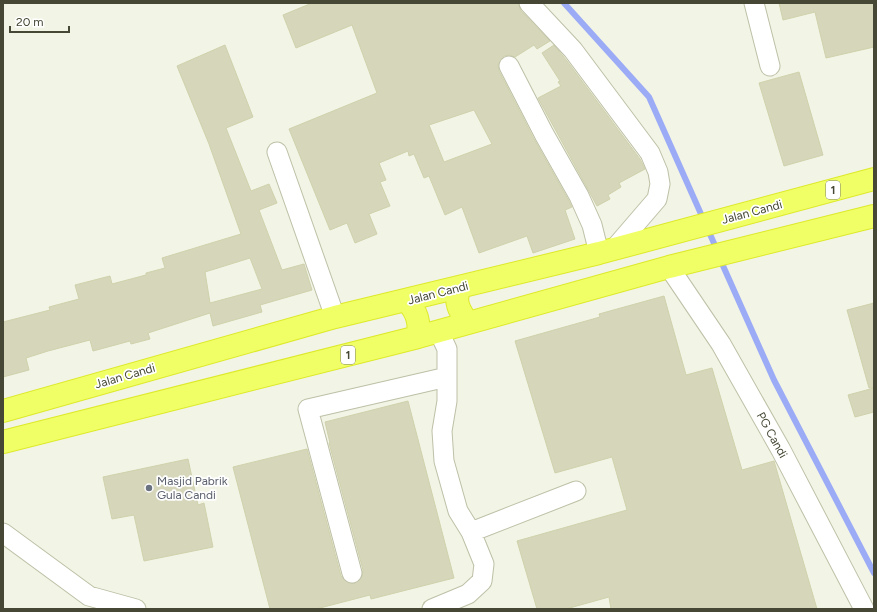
<svg xmlns="http://www.w3.org/2000/svg" width="877" height="612" viewBox="0 0 877 612" font-family="Figtree,sans-serif">
  <rect width="100%" height="100%" fill="#f2f4e5"/>
  <g fill="none" stroke-linecap="round" stroke-linejoin="round">
    <path stroke="#9cabf6" stroke-width="6" d="M 564,3 L 649,97 L 717,250
      M 720,259 L 774,380 L 874,573"/>
  </g>
  <path fill="#d5d6ba" stroke="#d0d2ac" fill-rule="evenodd" d="M 312,3 L 518,3 L 521,11 L 550,41 L 537,49 L 534,45 L 515,57 L 509,55 L 504,56 L 498,65 L 499,71 L 534,139 L 569,201 L 572,207 L 565,210 L 575,239 L 533,253 L 527,236 L 479,253 L 462,207 L 445,215 L 429,176 L 424,178 L 414,154 L 409,156 L 408,151 L 379,163 L 386,180 L 380,182 L 390,206 L 369,214 L 377,234 L 355,243 L 347,223 L 330,230 L 289,129 L 377,93 L 352,25 L 296,48 L 283,15 ZM 474,110 L 492,144 L 444,162 L 429,125 Z
    M 779,3 L 874,3 L 874,47 L 826,58 L 815,12 L 783,20 Z
    M 225,45 L 253,117 L 226,128 L 251,191 L 269,184 L 277,203 L 259,210 L 282,270 L 304,264 L 312,290 L 260,305 L 262,312 L 213,326 L 210,313 L 148,333 L 150,339 L 131,344 L 130,341 L 93,351 L 90,340 L 48,351 L 26,358 L 29,370 L 3,377 L 3,322 L 50,310 L 49,307 L 79,299 L 75,285 L 110,276 L 112,284 L 146,275 L 146,273 L 165,268 L 162,258 L 241,234 L 209,144 L 177,66 ZM 250,258 L 262,289 L 210,303 L 205,272 Z
    M 554,45 L 567,61 L 640,159 L 645,169 L 619,183 L 621,187 L 608,195 L 610,199 L 597,206 L 538,98 L 561,86 L 558,82 L 560,81 L 542,53 Z
    M 799,72 L 823,155 L 784,166 L 759,83 Z
    M 664,296 L 686,375 L 712,368 L 742,470 L 774,461 L 817,609 L 611,609 L 609,597 L 566,609 L 537,609 L 517,541 L 627,510 L 612,457 L 555,473 L 515,341 L 600,317 L 599,314 Z
    M 874,303 L 874,388 L 869,388 L 847,310 Z
    M 874,388 L 874,412 L 855,417 L 848,395 Z
    M 408,401 L 454,578 L 371,599 L 370,595 L 316,609 L 270,609 L 233,467 L 307,449 L 341,576 L 349,583 L 355,583 L 362,576 L 363,570 L 329,443 L 330,443 L 325,422 Z
    M 188,459 L 198,505 L 204,503 L 213,547 L 144,561 L 134,515 L 112,519 L 103,477 Z"/>
  <g fill="none" stroke-linecap="round" stroke-linejoin="round">
    <g stroke="#bec0a7" stroke-width="21">
      <path id="minor" d="M 529,3 L 573,50 L 650,153 L 658,172 L 660,184 L 657,199 L 614,249
        M 754,3 L 770,66
        M 509,66 L 544,134 L 579,196 L 592,225 L 599,253
        M 277,152 L 335,317
        M 669,267 L 721,344 L 781,450 L 864,609
        M 439,332 L 447,349 L 447,401 L 442,431 L 444,461 L 458,511 L 471,532 L 576,491
        M 3,533 L 89,596 L 136,609
        M 352,573 L 308,409 L 447,377
        M 432,609 L 468,594 L 482,581 L 484,564 L 471,532"/>
    </g>
    <g stroke="#dde92a" stroke-width="24">
      <path id="highway" d="M 460,288 C 453,301 460,312 468,323
        M 407,301 C 417,312 420,322 418,337
        M 3,411 L 335,317 L 599,253 L 874,179
        M 3,442 L 418,337 L 669,267 L 874,216"/>
    </g>
    <use href="#minor" stroke="#fff" stroke-width="19"/>
    <use href="#highway" stroke="#f0ff65" stroke-width="22"/>
  </g>
  <circle fill="#6b7280" stroke="#fff" stroke-width="1.5" cx="149" cy="488" r="4"/>
  <g text-anchor="middle" dominant-baseline="central" stroke-width="3.5" stroke-linejoin="round" paint-order="stroke">
    <g fill="#fff" stroke="#7e7e71" stroke-width="1">
      <rect x="826" y="181" width="14" height="18" rx="3"/>
      <rect x="341" y="346" width="14" height="18" rx="3"/>
    </g>
    <g font-size="11" font-weight="bold" fill="#464734">
      <text x="833" y="190">1</text>
      <text x="348" y="355">1</text>
    </g>
    <g font-size="12" fill="#464734" stroke="#fff">
      <text transform="translate(752 212) rotate(-15)">Jalan Candi</text>
      <text transform="translate(438 293) rotate(-14)">Jalan Candi</text>
      <text transform="translate(125 376) rotate(-16)">Jalan Candi</text>
      <text transform="translate(772 435) rotate(61)">PG Candi</text>
    </g>
    <g font-size="12" fill="#5b616d" stroke="#fff" text-anchor="start">
      <text x="157" y="481">Masjid Pabrik<tspan x="157" dy="14">Gula Candi</tspan></text>
    </g>
  </g>
  <rect width="877" height="612" fill="none" stroke="#464734" stroke-width="8"/>
  <path d="M10 26v6h59v-6" fill="none" stroke="#464734" stroke-width="2"/>
  <text x="16" y="26" font-size="12" fill="#464734" stroke="#ffffff" stroke-width="3" paint-order="stroke">20 m</text>
</svg>
